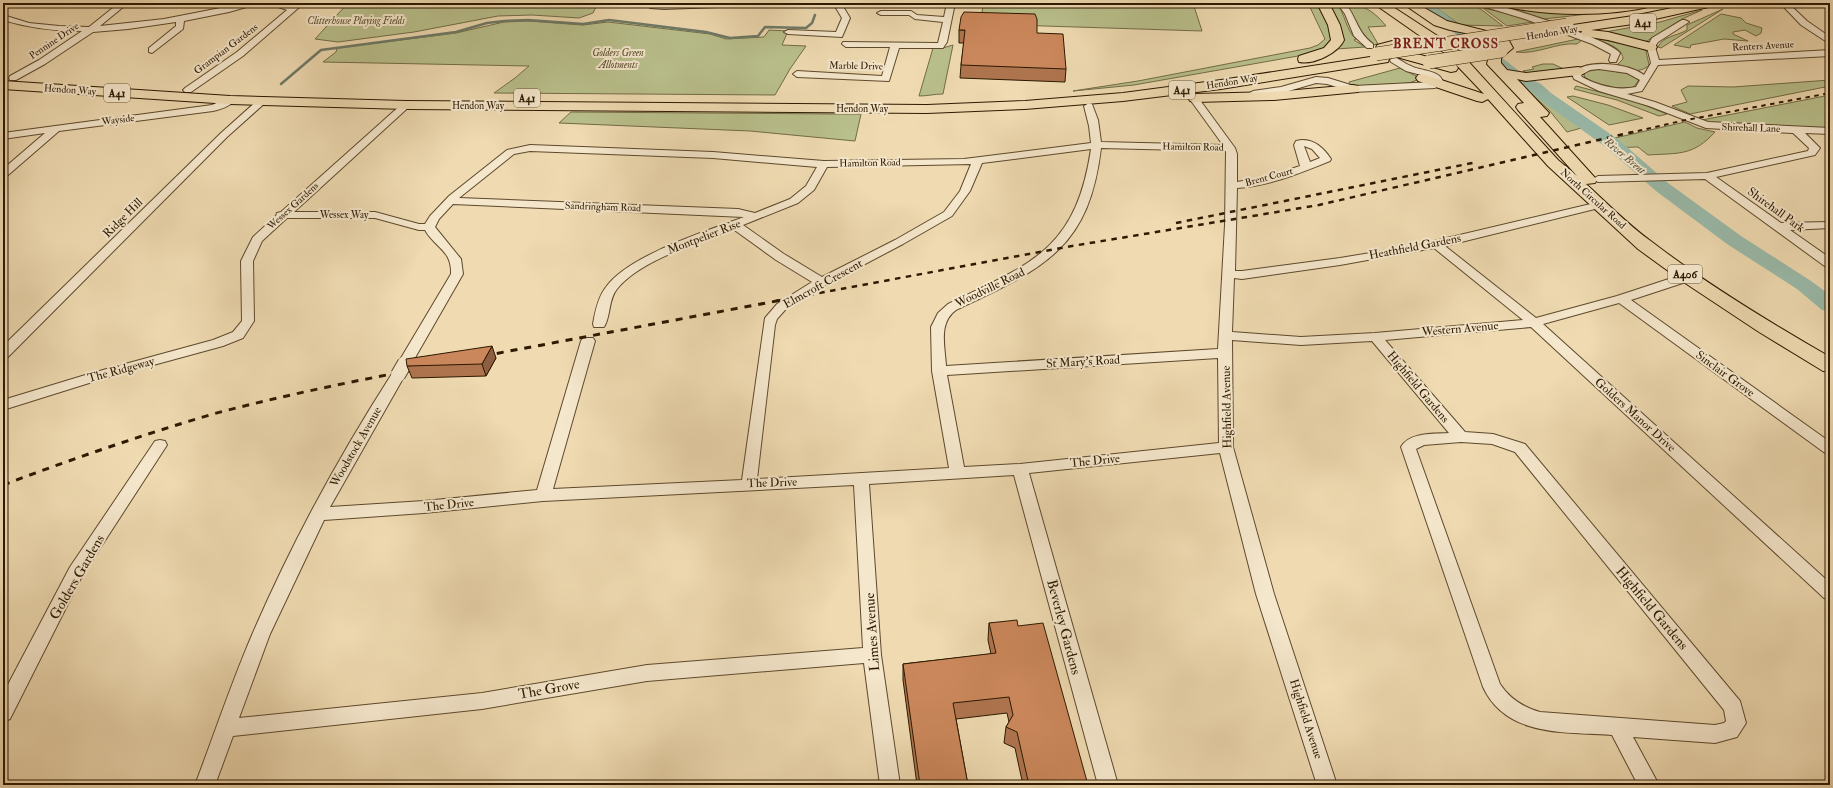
<svg xmlns="http://www.w3.org/2000/svg" width="1833" height="788" viewBox="0 0 1833 788" font-family="'IM FELL Double Pica',serif">
  <rect width="100%" height="100%" fill="#efdab1"/>
  <filter id="stains"><feTurbulence type="fractalNoise" baseFrequency=".005" numOctaves="4"/><feColorMatrix values="0 0 0 0 .2 0 0 0 0 .09 0 0 0 0 .02 0 0 0 .5 -.17"/></filter>
  <radialGradient id="worn" r=".72"><stop offset=".6" stop-color="#630" stop-opacity="0"/><stop offset="1" stop-color="#630" stop-opacity=".3"/></radialGradient>
  <path fill="#b9c08c" stroke="#726c46" d="M 348,3 L 598,3 L 593,13 L 579,18 L 532,15 L 498,16 L 414,32 L 338,42 L 315,39 Z
    M 983,3 L 1193,3 L 1202,31 L 981,24 Z
    M 1308,3 L 1320,3 L 1324,9 L 1334,43 L 1315,53 L 1134,85 L 1073,91 L 1138,81 L 1310,48 L 1318,45 L 1325,39 Z
    M 1326,3 L 1337,3 C 1345,14 1346,30 1356,39 L 1354,40 L 1365,47 L 1336,49 L 1342,44 L 1343,40 Z
    M 1345,3 C 1362,3 1376,13 1386,26 L 1368,27 L 1378,44 L 1373,45 L 1363,37 L 1356,26 L 1352,13 Z
    M 1430,3 L 1463,3 L 1478,7 L 1503,26 L 1460,25 Z
    M 1484,3 L 1623,10 L 1544,19 Z
    M 1483,8 L 1520,16 L 1533,22 L 1507,26 Z
    M 1723,9 L 1661,48 L 1658,47 C 1663,36 1677,36 1687,30 L 1687,25 Z
    M 1702,10 L 1682,19 L 1647,41 L 1641,43 L 1600,33 L 1660,22 Z
    M 1721,14 L 1741,18 L 1746,23 L 1762,28 L 1761,33 L 1756,36 L 1745,30 L 1733,32 L 1733,34 L 1748,41 L 1724,39 L 1691,45 L 1690,48 L 1674,45 Z
    M 528,21 L 583,25 L 608,22 L 710,34 L 726,39 L 764,37 L 769,30 L 788,31 L 782,45 L 806,46 L 790,69 L 775,95 L 494,93 L 515,78 L 529,66 L 323,62 L 336,52 L 337,48 L 456,33 L 504,22 Z
    M 1590,37 L 1642,48 L 1646,51 L 1649,65 C 1642,73 1626,72 1618,64 L 1623,59 C 1623,46 1600,41 1590,38 Z
    M 1578,39 L 1582,40 L 1577,44 C 1557,42 1537,55 1516,52 Z
    M 953,45 L 943,94 C 934,94 928,96 919,96 L 933,48 L 943,48 Z
    M 1543,64 L 1553,64 L 1564,69 L 1529,74 L 1523,71 L 1534,69 L 1532,67 Z
    M 1400,68 L 1416,76 L 1417,80 L 1409,83 L 1356,86 L 1350,85 L 1349,82 Z
    M 1601,69 L 1630,74 L 1640,78 L 1634,87 C 1619,91 1596,88 1584,76 L 1585,73 L 1589,71 Z
    M 1830,80 L 1830,86 L 1690,114 L 1672,106 L 1687,102 L 1681,90 L 1688,86 L 1733,87 Z
    M 1529,86 L 1539,95 L 1585,127 L 1567,132 L 1549,110 L 1525,88 Z
    M 1576,86 L 1634,101 L 1667,114 L 1659,116 L 1617,100 L 1574,89 Z
    M 1830,95 L 1830,131 L 1767,128 L 1697,121 Z
    M 1573,96 L 1608,105 L 1643,118 L 1609,125 L 1567,97 Z
    M 571,112 L 836,114 L 861,114 L 855,141 L 750,131 L 559,123 Z
    M 1685,122 L 1697,128 L 1715,132 C 1693,156 1679,153 1648,155 L 1638,147 C 1626,147 1622,150 1615,138 Z
    M 1651,182 L 1665,182 L 1681,197 L 1736,239 L 1773,263 L 1812,286 L 1830,301 L 1830,311 L 1793,281 L 1735,246 Z"/>
  <path fill="#9abbab" stroke="#6e7a67" d="M 1615,138 L 1617,144 L 1652,174 L 1639,173 L 1623,157 L 1601,142 Z"/>
  <g fill="none" stroke-linecap="round" stroke-linejoin="round">
    <path stroke="#6e7a67" stroke-width="2.5" d="M 281,84 L 321,50 L 456,32 L 487,23 L 504,21 L 528,20 L 583,24 L 609,20 L 706,32 L 730,38 L 758,36 L 765,27 L 806,28 L 812,23 L 815,15"/>
    <path fill="#9abbab" fill-rule="evenodd" d="M 1416,3 L 1431,3 L 1527,77 L 1541,84 L 1551,93 L 1619,140 L 1668,183 L 1741,236 L 1811,281 L 1830,295 L 1830,311 L 1822,310 L 1797,289 L 1727,244 L 1656,191 L 1607,148 L 1539,99 L 1529,90 L 1517,83 Z"/>
    <g stroke="#5d492c" stroke-width="2">
      <path id="minor" d="M 119,3 L 128,3 L 100,26 L 164,19 L 246,3 L 260,3 L 229,12 L 184,21 L 183,29 L 152,53 L 149,52 L 149,48 L 176,26 L 176,22 L 128,29 L 93,32 L 45,64 L 16,80 L 10,80 L 9,78 L 10,76 L 39,60 L 82,31 C 54,31 29,28 3,20 L 3,15 L 29,23 L 59,26 L 89,27 Z
        M 267,3 L 280,3 L 292,6 L 295,3 L 304,3 L 243,56 L 191,92 L 185,92 L 183,90 L 185,88 L 237,52 L 287,10 Z
        M 646,3 L 664,5 L 776,3 L 772,5 L 664,9 L 650,8 Z
        M 833,3 L 841,3 L 850,18 L 842,37 L 788,34 L 784,32 L 788,30 L 836,32 L 842,18 Z
        M 947,3 L 955,3 L 947,42 L 943,48 L 899,48 L 889,81 L 797,77 L 793,74 L 797,71 L 882,76 L 890,47 L 846,47 L 842,44 L 843,42 L 938,43 L 943,22 L 915,19 L 909,15 L 881,15 L 877,13 L 881,11 L 911,11 L 917,15 L 944,17 Z
        M 1337,3 L 1345,3 C 1357,18 1357,32 1373,44 L 1373,48 L 1367,48 L 1354,36 L 1345,14 Z
        M 1472,3 C 1476,3 1480,3 1484,3 C 1506,5 1608,39 1620,53 L 1616,62 L 1610,62 L 1609,60 L 1611,54 L 1592,44 L 1525,19 Z
        M 1780,3 L 1788,3 L 1807,21 L 1830,37 L 1830,44 L 1801,25 Z
        M 1682,20 L 1685,20 L 1689,22 L 1658,42 L 1655,47 L 1659,60 L 1830,50 L 1830,56 L 1658,65 L 1642,91 L 1627,94 L 1655,102 L 1708,122 L 1830,128 L 1830,134 L 1805,133 L 1820,148 L 1815,155 L 1716,177 L 1781,223 L 1830,222 L 1830,228 L 1790,230 L 1830,258 L 1830,268 L 1826,267 L 1705,179 L 1598,182 L 1593,179 L 1598,176 L 1707,173 L 1808,151 L 1809,148 L 1793,133 L 1706,128 L 1649,106 L 1599,91 L 1574,79 L 1572,74 C 1585,58 1629,63 1644,75 L 1651,63 L 1647,47 L 1652,38 ZM 1599,69 L 1627,73 L 1640,80 L 1636,87 C 1617,91 1599,86 1582,77 L 1581,75 L 1590,70 Z
        M 1394,57 C 1400,59 1405,64 1411,66 C 1420,71 1442,70 1443,83 L 1435,88 L 1353,92 L 1327,84 L 1316,83 L 1282,93 L 1253,97 L 1248,94 L 1253,91 L 1281,87 L 1316,77 L 1328,78 L 1354,86 L 1433,82 L 1429,77 L 1406,71 L 1391,62 L 1390,60 Z
        M 1194,95 L 1197,96 L 1235,148 L 1237,154 L 1237,182 L 1266,177 L 1300,166 L 1294,145 L 1296,141 C 1312,137 1323,147 1331,159 L 1330,161 C 1300,173 1269,186 1237,188 L 1235,271 L 1242,271 L 1340,258 L 1413,246 L 1599,202 L 1604,205 L 1603,207 L 1445,246 L 1536,318 L 1617,296 L 1684,274 L 1692,274 L 1694,277 L 1692,280 L 1631,300 L 1830,442 L 1830,454 L 1825,453 L 1619,303 L 1543,324 L 1830,583 L 1830,600 L 1824,598 L 1531,327 L 1385,340 L 1465,432 L 1493,434 L 1525,444 L 1740,701 L 1746,723 L 1737,737 L 1715,743 L 1633,737 L 1659,785 L 1638,785 L 1612,735 C 1565,732 1506,737 1483,687 L 1401,447 C 1409,432 1434,434 1449,433 L 1372,341 L 1301,345 L 1232,340 L 1233,447 L 1274,594 L 1337,785 L 1317,785 L 1256,594 L 1220,453 L 1029,473 L 1118,785 L 1098,785 L 1014,475 L 869,484 L 881,655 L 900,785 L 880,785 L 864,663 L 647,681 L 482,709 L 233,736 L 215,785 L 195,785 C 214,735 231,684 252,635 C 291,544 339,456 393,372 L 398,371 L 403,372 L 405,375 L 330,507 L 424,501 L 537,490 L 581,341 L 583,338 L 593,338 L 595,341 L 553,489 L 742,480 L 765,318 L 777,304 L 812,282 L 776,260 L 733,229 C 699,243 640,260 617,289 C 608,300 611,316 604,327 L 594,327 L 593,324 C 595,312 598,297 606,287 C 629,255 707,231 744,217 L 453,204 L 439,219 L 435,227 L 461,259 L 463,274 L 412,363 L 410,366 L 400,366 L 398,363 L 451,274 C 452,250 435,248 425,230 L 419,230 L 375,218 L 287,218 L 262,241 L 253,261 L 254,321 L 243,338 L 223,346 L 102,379 L 3,410 L 3,400 L 92,373 L 213,340 L 233,332 L 242,321 L 241,261 L 253,237 L 276,216 L 277,213 L 281,212 L 403,103 L 406,102 L 411,105 L 294,212 L 375,212 L 419,224 L 425,224 L 430,216 L 449,196 L 507,150 L 530,145 L 713,152 L 824,161 L 964,159 L 1091,143 L 1089,126 L 1084,106 L 1089,103 L 1092,104 L 1098,120 L 1101,142 L 1223,145 L 1189,98 ZM 1304,146 L 1312,149 L 1320,158 L 1310,162 ZM 1101,148 L 1226,151 L 1225,225 L 1218,349 L 946,366 C 945,346 938,323 956,310 C 1041,269 1089,251 1101,148 ZM 1091,149 C 1076,250 1031,264 948,304 L 938,313 L 931,327 L 932,371 L 949,468 L 757,479 L 775,325 L 777,319 L 785,310 L 814,291 L 903,244 L 952,216 L 970,191 L 982,163 ZM 530,151 L 713,158 L 817,167 L 806,186 L 790,199 L 755,213 L 738,209 L 459,198 L 514,154 ZM 971,164 L 960,191 L 944,212 L 895,240 L 822,277 L 784,254 L 743,225 L 798,203 L 814,190 L 827,167 ZM 1434,248 L 1523,320 L 1375,333 L 1301,337 L 1232,332 L 1234,278 L 1242,279 L 1340,265 ZM 1218,358 L 1219,443 L 1020,464 L 964,467 L 947,375 ZM 1461,442 L 1492,444 L 1515,452 L 1724,710 L 1726,721 L 1724,723 L 1715,725 L 1540,712 C 1523,707 1510,699 1500,684 L 1416,449 L 1424,445 ZM 854,485 L 863,648 L 647,665 L 482,693 L 239,718 L 270,634 L 324,520 L 424,513 L 543,501 Z
        M 230,97 L 235,100 C 229,107 221,109 213,111 L 59,131 L 7,176 L 3,177 L 3,169 L 45,133 L 3,139 L 3,133 L 212,105 Z
        M 262,98 L 265,99 L 267,101 L 265,103 L 227,137 L 8,357 L 3,358 L 3,346 L 221,133 L 259,99 Z
        M 160,440 L 165,441 L 167,445 L 82,576 L 10,719 L 3,722 L 3,694 L 70,567 L 155,441 Z"/>
    </g>
    <g stroke="#2c1900" stroke-width="2">
      <path id="highway" d="M 1317,3 L 1329,3 L 1340,25 L 1344,40 C 1338,53 1314,65 1299,62 L 1298,59 L 1299,56 L 1324,48 L 1331,40 L 1328,25 Z
        M 1373,3 L 1387,3 L 1456,48 L 1558,160 L 1577,176 L 1518,110 L 1516,107 L 1518,104 L 1524,103 L 1487,64 L 1489,56 L 1500,47 L 1493,40 L 1485,37 L 1450,30 L 1434,25 L 1402,3 L 1416,3 L 1447,21 L 1502,35 L 1508,39 L 1513,48 L 1501,58 L 1501,63 L 1507,70 L 1526,73 L 1578,67 L 1583,68 L 1585,71 L 1583,74 L 1578,75 L 1526,81 L 1517,79 L 1549,113 L 1547,116 L 1540,117 L 1597,180 L 1595,183 L 1586,184 C 1607,203 1628,225 1652,242 C 1708,285 1769,322 1830,357 L 1830,372 L 1823,371 L 1759,332 L 1682,281 L 1638,249 L 1548,166 L 1488,99 L 1482,102 L 1477,101 L 1418,81 L 1416,78 L 1418,75 L 1423,74 L 1484,94 L 1446,54 Z
        M 1497,3 L 1578,6 L 1659,3 L 1657,5 C 1610,17 1546,17 1499,5 Z
        M 1696,3 L 1719,3 L 1713,6 L 1633,24 L 1591,30 L 1608,32 L 1655,44 L 1657,47 L 1655,50 L 1651,51 L 1608,40 L 1583,36 L 1581,33 L 1582,31 L 1569,32 L 1567,29 L 1569,26 L 1573,25 L 1633,16 Z
        M 1396,40 L 1400,41 L 1403,50 L 1456,65 L 1458,68 L 1456,71 L 1451,72 L 1393,56 L 1389,50 L 1382,52 L 1377,51 L 1376,48 L 1377,45 Z
        M 1383,55 L 1388,56 L 1389,59 L 1388,62 L 1221,89 L 1123,101 L 1025,109 L 927,113 L 406,109 L 230,104 L 3,89 L 3,81 L 230,96 L 406,101 L 927,105 L 1025,101 L 1123,93 L 1221,80 Z
        M 1353,85 L 1358,86 L 1360,89 L 1358,92 L 1274,100 L 1195,102 L 1190,101 L 1188,98 L 1190,95 L 1195,94 L 1274,92 Z"/>
    </g>
    <use href="#minor" fill="#f5e7cc" fill-rule="evenodd"/>
    <use href="#highway" fill="#efdab1" fill-rule="evenodd"/>
    <path stroke="#2c1900" stroke-width="2" stroke-dasharray="4.5 4.5" stroke-linecap="butt" d="M 1629,133 L 1681,121 L 1830,93"/>
    <path stroke="#2c1900" stroke-width="2.5" stroke-dasharray="5.5 5.5" stroke-linecap="butt" d="M 1176,223 L 1477,162
      M 776,301 L 1072,246 L 1319,205 L 1633,132"/>
    <path stroke="#2c1900" stroke-width="3" stroke-dasharray="7 7" stroke-linecap="butt" d="M 483,356 L 782,300
      M 3,485 C 72,459 142,435 213,414 C 281,396 349,382 418,369"/>
    <g stroke="#5d492c" stroke-width="16" stroke-linecap="butt">
      <path id="minor-bridge" d="M 398,375 L 405,363"/>
    </g>
    <g stroke="#2c1900" stroke-width="14" stroke-linecap="butt">
      <path id="highway-bridge" d="M 1376,54 L 1567,25
        M 1429,62 L 1501,51"/>
    </g>
    <use href="#minor-bridge" stroke="#f5e7cc" stroke-width="14"/>
    <use href="#highway-bridge" stroke="#efdab1" stroke-width="13"/>
  </g>
  <path fill="#ae744e" stroke="#2c1900" d="M 959,30 L 1037,33 L 1066,69 L 1065,82 L 960,78 L 961,65 L 964,43 L 959,43 Z
    M 496,358 L 486,376 L 412,378 L 407,366 Z
    M 989,623 L 1018,626 L 1088,785 L 1023,785 L 1015,748 L 1004,743 L 1006,727 L 1009,722 L 1007,713 L 956,719 L 968,785 L 917,785 L 903,680 L 903,664 L 991,654 L 988,640 Z"/>
  <path fill="#8d5e40" stroke="#2c1900" d="M 492,346 L 496,358 L 486,376 L 482,364 Z"/>
  <path fill="#ca875b" stroke="#2c1900" d="M 964,12 L 1035,14 L 1037,19 L 1037,33 L 1063,34 L 1066,69 L 961,65 L 965,30 L 959,30 L 961,17 Z
    M 492,346 L 482,364 L 407,366 L 406,359 Z
    M 1017,620 L 1018,626 L 1043,623 L 1088,785 L 1029,785 L 1017,732 L 1006,727 L 1013,715 L 1009,697 L 953,703 L 968,785 L 920,785 L 903,664 L 996,653 L 989,623 Z"/>
  <g text-anchor="middle" dominant-baseline="central" stroke-width="4" stroke-linejoin="round" paint-order="stroke">
    <g font-size="10" font-style="italic" fill="#564b2a" stroke="#f5e7cc">
      <text x="356" y="21">Clitterhouse Playing Fields</text>
      <text x="618" y="53">Golders Green<tspan x="618" dy="12">Allotments</tspan></text>
    </g>
    <g font-size="10" fill="#2c1900" stroke="#f5e7cc">
      <text transform="translate(1552 33) rotate(-9)">Hendon Way</text>
      <text transform="translate(54 41) rotate(-34)">Pennine Drive</text>
      <text transform="translate(1763 46) rotate(-3)">Renters Avenue</text>
      <text transform="translate(226 49) rotate(-37)">Grampian Gardens</text>
      <text transform="translate(856 66) rotate(1)">Marble Drive</text>
      <text transform="translate(1232 82) rotate(-9)">Hendon Way</text>
      <text transform="translate(70 90) rotate(4)">Hendon Way</text>
      <text x="478" y="106">Hendon Way</text>
      <text x="862" y="109">Hendon Way</text>
      <text transform="translate(118 120) rotate(-7)">Wayside</text>
      <text transform="translate(1751 128) rotate(2)">Shirehall Lane</text>
      <text transform="translate(1193 147) rotate(1)">Hamilton Road</text>
      <text transform="translate(870 163) rotate(-1)">Hamilton Road</text>
      <text transform="translate(1269 177) rotate(-15)">Brent Court</text>
      <text transform="translate(1593 199) rotate(42)">North Circular Road</text>
      <text transform="translate(293 206) rotate(-42)">Wessex Gardens</text>
      <text transform="translate(603 207) rotate(2)">Sandringham Road</text>
      <text x="344" y="215">Wessex Way</text>
    </g>
    <g fill="#f5e7cc" stroke="#68573d" stroke-width="1">
      <rect x="1630" y="14" width="26" height="18" rx="3"/>
      <rect x="1169" y="81" width="26" height="18" rx="3"/>
      <rect x="104" y="84" width="26" height="18" rx="3"/>
      <rect x="514" y="89" width="26" height="18" rx="3"/>
      <rect x="1668" y="265" width="34" height="18" rx="3"/>
    </g>
    <g font-size="11" font-weight="bold" fill="#2c1900">
      <text x="1643" y="23">A41</text>
      <text x="1182" y="90">A41</text>
      <text x="117" y="93">A41</text>
      <text x="527" y="98">A41</text>
      <text x="1685" y="274">A406</text>
    </g>
    <g font-size="11" font-style="italic" fill="#52523c" stroke="#f5e7cc">
      <text transform="translate(1625 156) rotate(40)">River Brent</text>
    </g>
    <g font-size="12" fill="#2c1900" stroke="#f5e7cc">
      <text transform="translate(1776 210) rotate(36)">Shirehall Park</text>
      <text transform="translate(123 218) rotate(-45)">Ridge Hill</text>
      <text transform="translate(704 237) rotate(-21)">Montpelier Rise</text>
      <text transform="translate(1415 247) rotate(-11)">Heathfield Gardens</text>
      <text transform="translate(823 284) rotate(-29)">Elmcroft Crescent</text>
      <text transform="translate(990 288) rotate(-26)">Woodville Road</text>
      <text transform="translate(1460 329) rotate(-5)">Western Avenue</text>
      <text transform="translate(1083 362) rotate(-3)">St Mary's Road</text>
      <text transform="translate(121 370) rotate(-15)">The Ridgeway</text>
      <text transform="translate(1725 374) rotate(36)">Sinclair Grove</text>
      <text transform="translate(1418 387) rotate(50)">Highfield Gardens</text>
      <text transform="translate(1227 407) rotate(-91)">Highfield Avenue</text>
      <text transform="translate(1635 415) rotate(42)">Golders Manor Drive</text>
      <text transform="translate(356 447) rotate(-60)">Woodstock Avenue</text>
      <text transform="translate(1095 461) rotate(-6)">The Drive</text>
      <text transform="translate(772 483) rotate(-2)">The Drive</text>
      <text transform="translate(449 505) rotate(-6)">The Drive</text>
      <text transform="translate(1306 719) rotate(72)">Highfield Avenue</text>
    </g>
    <g font-size="13" font-weight="bold" letter-spacing="1" fill="#7a1f14" stroke="#f5e7cc">
      <text x="1446" y="44">BRENT CROSS</text>
    </g>
    <g font-size="14" fill="#2c1900" stroke="#f5e7cc">
      <text transform="translate(77 577) rotate(-60)">Golders Gardens</text>
      <text transform="translate(1652 608) rotate(50)">Highfield Gardens</text>
      <text transform="translate(1064 627) rotate(75)">Beverley Gardens</text>
      <text transform="translate(872 632) rotate(-94)">Limes Avenue</text>
      <text transform="translate(549 689) rotate(-10)">The Grove</text>
    </g>
  </g>
  <rect width="1833" height="788" fill="none" stroke="#efdab1" stroke-width="16"/>
  <rect x="4" y="4" width="1825" height="780" fill="none" stroke="#2c1900" stroke-width="2"/>
  <rect x="8" y="8" width="1817" height="772" fill="none" stroke="#2c1900"/>
  <rect width="100%" height="100%" filter="url(#stains)"/>
  <rect width="100%" height="100%" fill="url(#worn)"/>
</svg>
